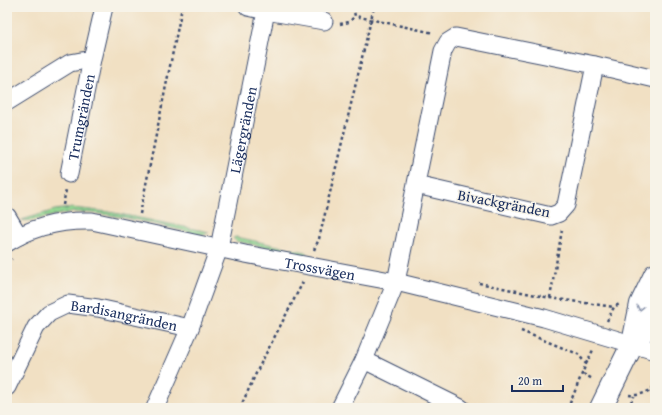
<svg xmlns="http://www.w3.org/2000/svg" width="662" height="415" viewBox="0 0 662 415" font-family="'Gentium Book Plus',serif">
  <defs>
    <pattern id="grass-dots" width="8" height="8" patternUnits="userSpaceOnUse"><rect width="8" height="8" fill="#99dc94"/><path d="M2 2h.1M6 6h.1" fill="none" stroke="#83bd82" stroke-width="1.8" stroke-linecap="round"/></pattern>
  </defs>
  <rect width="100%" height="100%" fill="#f7f3e8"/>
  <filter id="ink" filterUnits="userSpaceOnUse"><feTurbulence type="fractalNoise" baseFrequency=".025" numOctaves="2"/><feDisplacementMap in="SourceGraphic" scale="8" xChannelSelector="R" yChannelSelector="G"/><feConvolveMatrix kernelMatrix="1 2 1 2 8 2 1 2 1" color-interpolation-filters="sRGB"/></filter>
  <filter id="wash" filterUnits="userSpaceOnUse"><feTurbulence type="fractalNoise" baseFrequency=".012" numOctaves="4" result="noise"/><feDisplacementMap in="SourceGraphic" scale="16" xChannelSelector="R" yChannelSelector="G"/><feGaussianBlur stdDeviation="0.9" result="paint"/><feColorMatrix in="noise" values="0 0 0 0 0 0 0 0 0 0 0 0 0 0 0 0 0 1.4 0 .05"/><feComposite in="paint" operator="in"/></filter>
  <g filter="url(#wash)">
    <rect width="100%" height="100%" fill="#f1e0c3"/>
    <path fill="url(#grass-dots)" stroke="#5a8679" d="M 72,208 L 109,212 L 209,232 L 203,235 C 161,226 118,213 76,212 C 62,212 30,223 22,220 L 55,210 Z
      M 236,237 L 306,252 L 306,254 L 304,255 L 236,241 L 233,238 Z"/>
  </g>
  <g filter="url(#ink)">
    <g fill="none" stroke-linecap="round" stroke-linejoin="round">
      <g stroke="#3b4a6d" stroke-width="19">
        <g id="minor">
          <path d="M 266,11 L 324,21"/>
          <path d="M 595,65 L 655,79"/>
          <path d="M 7,102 L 70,63 L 92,59"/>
          <path id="s1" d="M 69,174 L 92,59 L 104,7"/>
          <path d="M 7,216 L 19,236"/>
          <path id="s2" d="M 7,243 C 33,226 61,220 92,221 L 245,254 L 396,282 L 544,318 L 655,351"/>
          <path d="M 364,360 L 461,408"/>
          <path id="s3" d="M 7,387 L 36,327 L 49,313 L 68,304 L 98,308 L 190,328"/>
          <path id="s4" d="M 155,408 L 190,328 L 219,248 L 266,11 L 248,7"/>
          <path d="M 340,408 L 364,360 L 396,282 L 443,51 L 448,42 L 456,37 L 595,65 L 566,205 L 559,213 L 551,216 L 416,185"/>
        </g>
      </g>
      <g stroke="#3b4a6d" stroke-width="24">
        <path id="tertiary" d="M 633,343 L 641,304 L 655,275
          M 601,408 L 633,343 L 655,318"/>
      </g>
      <path stroke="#3b4a6d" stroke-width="2.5" stroke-dasharray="3 3" stroke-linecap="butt" d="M 353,7 L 355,16 L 434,33
        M 340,24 L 349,22 L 355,16
        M 63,205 L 66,190
        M 140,214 L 182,7
        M 314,250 L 319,239 L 374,7
        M 7,263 L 12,259
        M 479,283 L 550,298 L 614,307
        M 550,298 L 562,230
        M 607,321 L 614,307 L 621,303
        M 521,331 L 578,354 L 586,364 L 568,408
        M 586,364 L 593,350
        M 583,374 L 593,379
        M 629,395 C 637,396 650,393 655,385
        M 240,408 L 259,367 L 303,282
        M 628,408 L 634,396"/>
      <use href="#minor" stroke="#fff" stroke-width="17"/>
      <use href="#tertiary" stroke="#fff" stroke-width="22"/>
    </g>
    <defs><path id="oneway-chevron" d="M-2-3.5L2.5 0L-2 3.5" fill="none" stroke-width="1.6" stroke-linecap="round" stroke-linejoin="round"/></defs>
    <use stroke="#8d97ae" href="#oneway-chevron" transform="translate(640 308) rotate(104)"/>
  </g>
  <g text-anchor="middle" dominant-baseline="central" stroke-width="3" stroke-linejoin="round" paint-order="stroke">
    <g font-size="15" fill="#1b2f5e" stroke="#f7f3e8">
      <text stroke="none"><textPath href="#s1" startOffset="58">Trumgränden</textPath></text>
      <text stroke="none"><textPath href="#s4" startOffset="293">Lägergränden</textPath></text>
      <text transform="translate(504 203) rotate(11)">Bivackgränden</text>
      <text stroke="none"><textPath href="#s2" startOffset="322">Trossvägen</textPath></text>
      <text stroke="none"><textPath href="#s3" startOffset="164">Bardisangränden</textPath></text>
    </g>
  </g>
  <rect width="662" height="415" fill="none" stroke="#f7f3e8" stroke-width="24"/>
  <path d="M512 385v6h51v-6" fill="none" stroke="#1b2f5e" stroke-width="2"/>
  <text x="518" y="385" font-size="12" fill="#1b2f5e" stroke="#f7f3e8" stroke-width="3" paint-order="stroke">20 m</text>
</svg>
